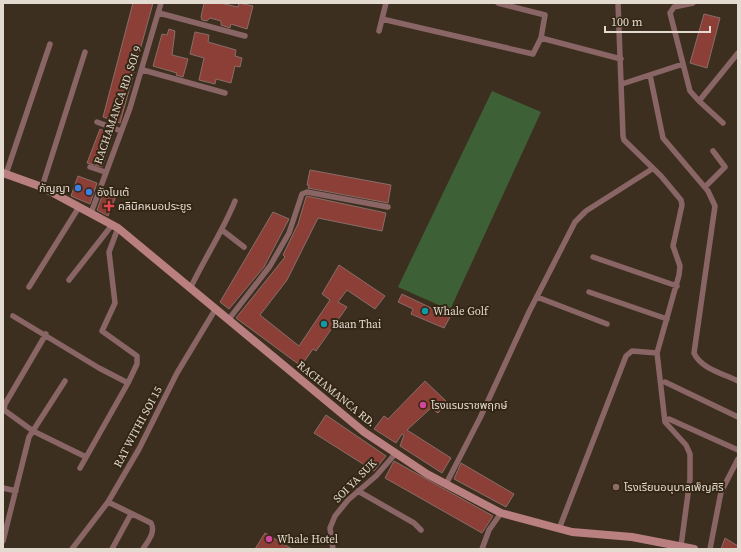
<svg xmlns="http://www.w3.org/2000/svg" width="741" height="552" viewBox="0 0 741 552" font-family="'Source Serif 4','Noto Sans Thai',serif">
  <rect width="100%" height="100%" fill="#3d2f1f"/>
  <path fill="#3e6037" d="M 492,91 L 541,112 L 450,310 L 398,287 Z"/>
  <path fill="#8c3f36" stroke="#886d69" d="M 133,3 L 153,3 L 120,123 L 103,117 Z
    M 204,3 L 220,3 L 238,7 L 239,3 L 253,6 L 247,29 L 231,24 L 230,28 L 221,25 L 221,21 L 210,18 L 207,21 L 202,20 L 201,17 Z
    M 704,14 L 720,18 L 707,68 L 690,63 Z
    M 169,29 L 175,31 L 172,55 L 188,59 L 183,77 L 176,75 L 177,73 L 153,66 L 162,34 L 167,35 Z
    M 195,32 L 209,35 L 208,42 L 236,50 L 235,56 L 242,58 L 240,67 L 235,66 L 231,83 L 216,79 L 215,84 L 199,80 L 204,58 L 190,54 Z
    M 100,129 L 113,135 L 102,167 L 87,163 Z
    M 310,170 L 391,185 L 388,203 L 308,188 L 309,185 L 307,185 Z
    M 78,176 L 97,183 L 90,204 L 71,196 Z
    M 104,191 L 116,196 L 108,216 L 97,210 Z
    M 307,196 L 386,213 L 382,231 L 318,218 L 287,280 L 260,315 L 299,346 L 330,300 L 322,294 L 339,265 L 385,296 L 375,309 L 347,290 L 338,302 L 347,307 L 316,351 L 313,349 L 301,366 L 236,318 L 285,257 L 283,255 L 298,224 L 306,197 Z
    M 273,212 L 289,219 L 264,267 L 229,309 L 220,302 Z
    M 402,294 L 450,317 L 444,328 L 411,314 L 413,309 L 398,302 Z
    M 425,381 L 447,402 L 438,413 L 431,408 L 407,430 L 451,458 L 442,473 L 400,446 L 404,435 L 402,434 L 396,443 L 374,429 L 384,416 L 388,419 Z
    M 326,415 L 386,456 L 374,471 L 314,433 Z
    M 394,461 L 493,516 L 482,533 L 385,478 Z
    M 461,463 L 514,494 L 506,507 L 454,479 Z
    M 265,533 L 292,549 L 255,549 Z
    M 725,538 L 738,546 L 738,549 L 721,549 Z"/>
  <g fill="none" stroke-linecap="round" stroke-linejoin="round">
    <path stroke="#8a6565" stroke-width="5.5" d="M 618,3 L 623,136 L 624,140 L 661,176 L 681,200 L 682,205 L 673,246 L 680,266 L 679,275 L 657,353 L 665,422 L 686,445 L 690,454 L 690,479 L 681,546
      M 693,3 L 674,7 L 670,13 L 690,91 L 699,101
      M 159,13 L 245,36
      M 382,19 L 533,54 L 541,38 L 545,15 L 498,3
      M 379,31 L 386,3
      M 541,38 L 621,59
      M 143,70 L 225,93
      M 650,75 L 663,138 L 708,191 L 715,206 L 694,353 C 700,368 724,374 738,381
      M 622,84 L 683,64
      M 97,122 L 121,131
      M 723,123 L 699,101 L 738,53
      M 90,167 L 105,172
      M 6,174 L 50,44
      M 42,187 L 85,52
      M 705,187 L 725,167 L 713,151
      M 91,213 L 130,108 L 161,3
      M 118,228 L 109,252 L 115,303 L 102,331 L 137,356 L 137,364 L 128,383
      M 222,230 L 244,247
      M 593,257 L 677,286
      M 69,280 L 112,225
      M 29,287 L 79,207
      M 190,289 C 204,259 223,231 235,201
      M 589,292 L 667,319
      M 537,297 L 607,324
      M 13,316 L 99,368 L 128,383 L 80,468
      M 229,319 L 270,266 L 289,233 L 302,194 L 307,192 L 388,207
      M 46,334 L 5,404 L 4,410 L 33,431 L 86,457
      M 665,382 L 738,417
      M 669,419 L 738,450
      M 446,484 L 480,418 L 529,312 L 575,222 L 586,211 L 652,169
      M 3,488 L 16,491
      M 358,491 L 414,523 L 421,530
      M 108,502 L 151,523 C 156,532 148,541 143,549
      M 559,529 L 626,356 L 632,351 L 657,353
      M 3,541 L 29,437 L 65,381
      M 72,549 L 108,502 L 139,449 L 177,373 L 215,310
      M 112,549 L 131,514
      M 333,549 L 330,528 L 335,516 L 348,500 L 376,476 L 396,453
      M 482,549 L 489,530 L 501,513
      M 710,549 L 721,492 L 738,459"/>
    <path stroke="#ba8081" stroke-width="8" d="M 3,173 L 42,187 L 118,228 L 364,432 L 427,474 L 478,501 L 501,513 L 572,532 L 632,537 L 694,549"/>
  </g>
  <g fill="#3f7fe0" stroke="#332615" stroke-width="1.5">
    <circle cx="78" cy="188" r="4"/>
    <circle cx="89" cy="192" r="4"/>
  </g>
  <path fill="#e0444e" stroke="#332615" stroke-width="1.5" d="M107 200h4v4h4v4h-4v4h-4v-4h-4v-4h4z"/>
  <g fill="#0f9aa8" stroke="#332615" stroke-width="1.5">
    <circle cx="425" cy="311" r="4"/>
    <circle cx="324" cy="324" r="4"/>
  </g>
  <g fill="#d1479c" stroke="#332615" stroke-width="1.5">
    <circle cx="423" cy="405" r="4"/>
    <circle cx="269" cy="539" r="4"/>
  </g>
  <circle fill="#8d6e63" stroke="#332615" stroke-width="1.5" cx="616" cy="487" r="4"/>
  <g text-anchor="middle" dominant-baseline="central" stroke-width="4" stroke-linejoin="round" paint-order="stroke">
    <g font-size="11" fill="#e3dad0" stroke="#332615">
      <text transform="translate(118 105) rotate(-71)">RACHAMANCA RD. SOI 9</text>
      <text transform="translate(336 394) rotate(39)">RACHAMANCA RD.</text>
      <text transform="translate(138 427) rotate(-62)">RAT WITHI SOI 15</text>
      <text transform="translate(355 481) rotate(-45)">SOI YA SUK</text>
    </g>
    <g font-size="11" fill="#e3dad0" stroke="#332615" text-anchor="start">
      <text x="70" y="188" text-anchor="end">กัญญา</text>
      <text x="97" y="192">อังโบเต้</text>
      <text x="118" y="206">คลินิคหมอประยูร</text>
      <text x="433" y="311">Whale Golf</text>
      <text x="332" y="324">Baan Thai</text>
      <text x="431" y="405">โรงแรมราชพฤกษ์</text>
      <text x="624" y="487">โรงเรียนอนุบาลเพ็ญศิริ</text>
      <text x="277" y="539">Whale Hotel</text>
    </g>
  </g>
  <rect width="741" height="552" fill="none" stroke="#e3dad0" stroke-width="8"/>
  <path d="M605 26v6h105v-6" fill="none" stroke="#e3dad0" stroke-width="2"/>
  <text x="611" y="26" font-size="12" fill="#e3dad0" stroke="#332615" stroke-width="3" paint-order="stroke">100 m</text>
</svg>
